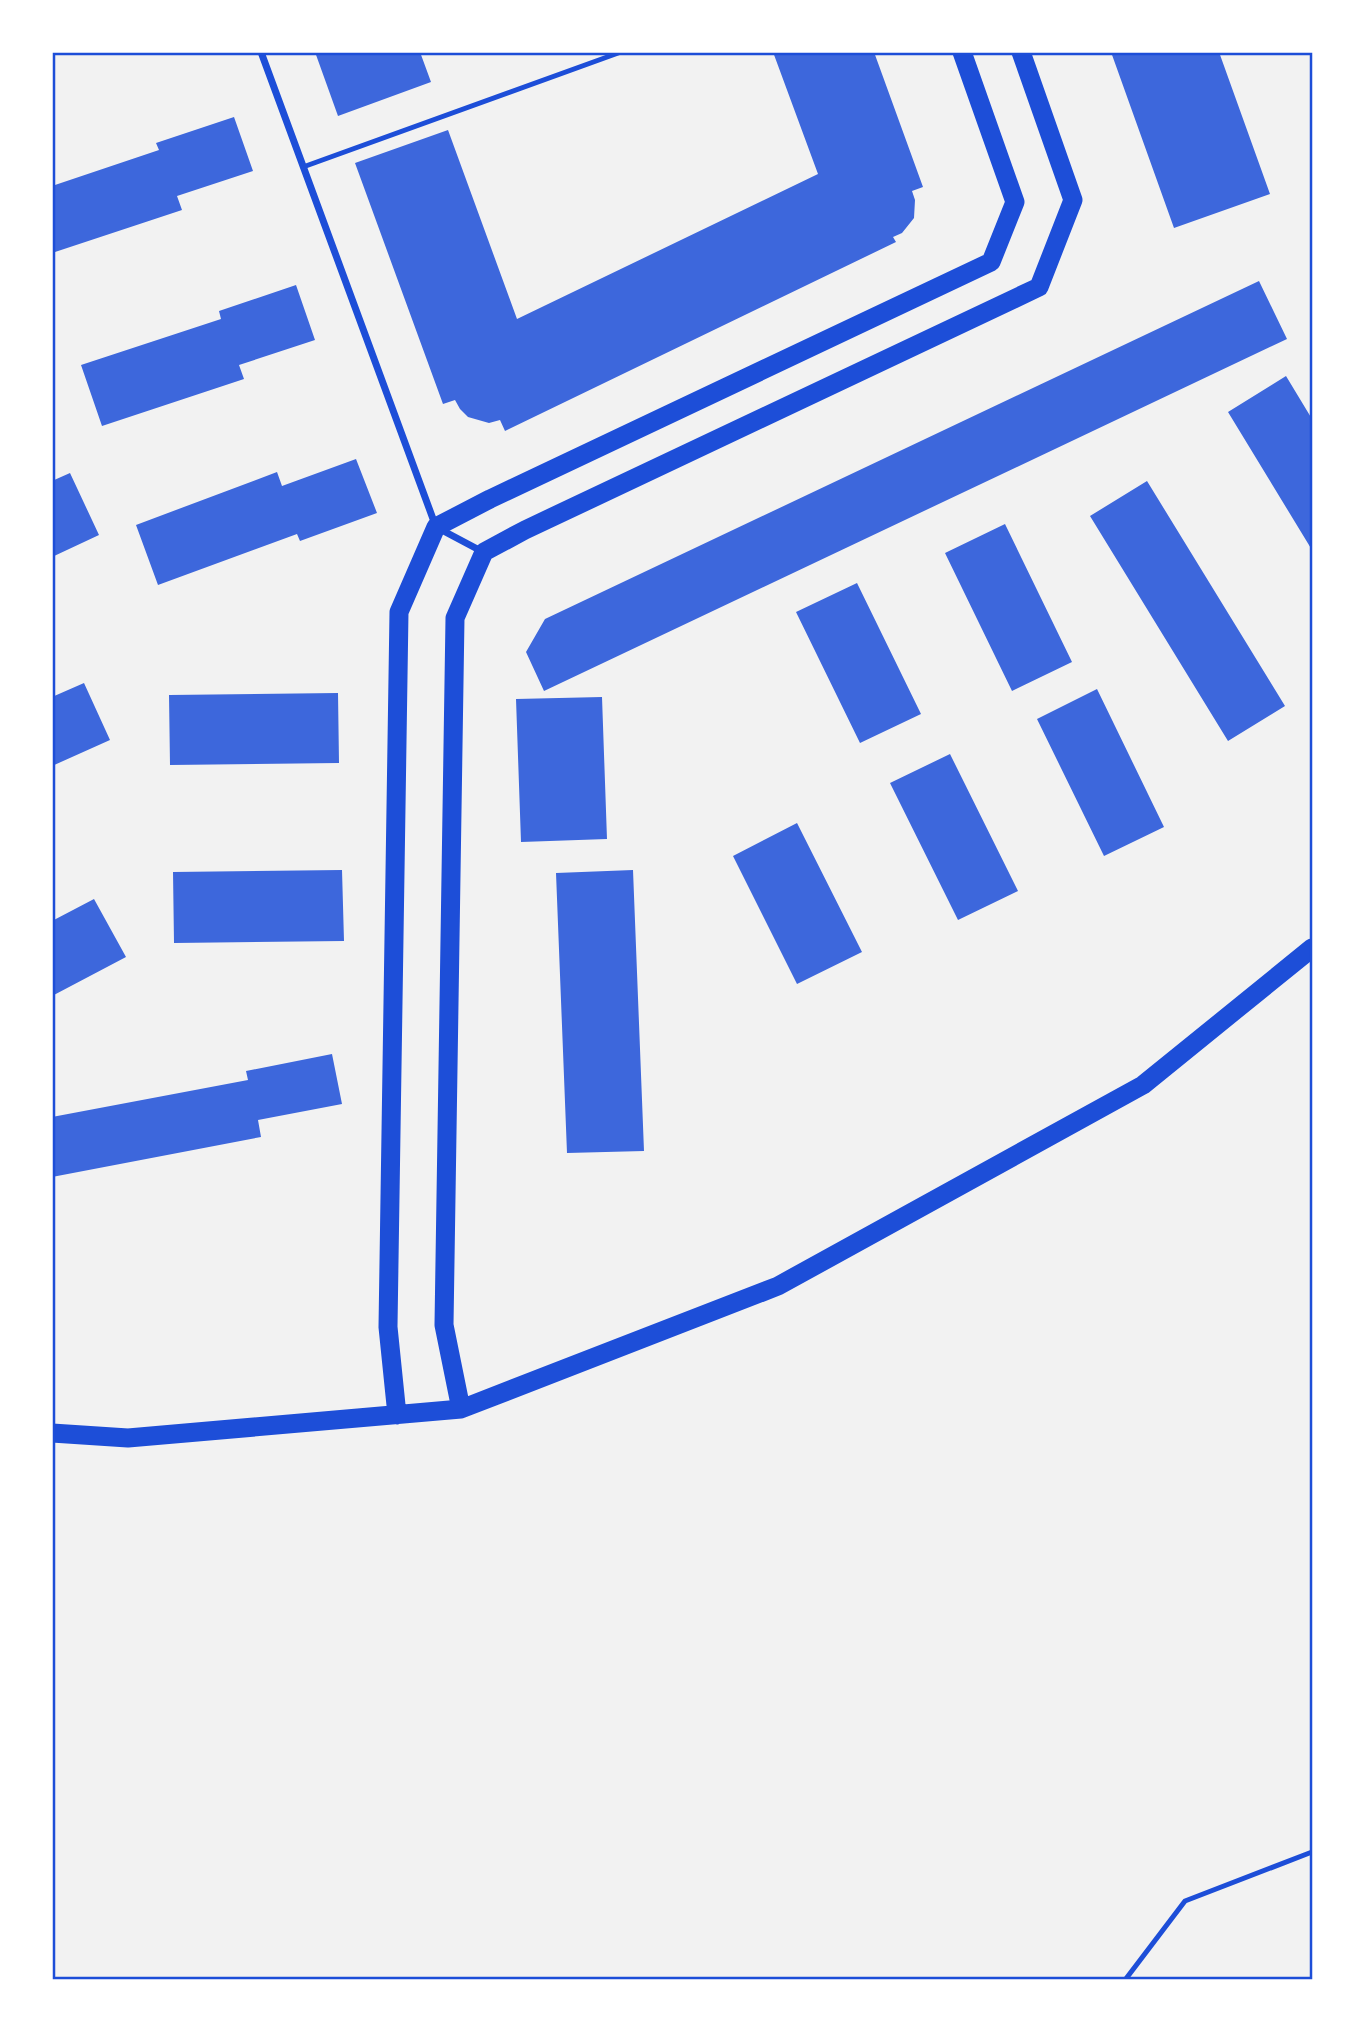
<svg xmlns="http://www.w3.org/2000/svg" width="1365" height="2032" viewBox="0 0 1365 2032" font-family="Montserrat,sans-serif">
  <rect width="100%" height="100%" fill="#f2f2f2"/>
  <path fill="#3d67dc" d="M 315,52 L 420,52 L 431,82 L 338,116 Z
    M 773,52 L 874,52 L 923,187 L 912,191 L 915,200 L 914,218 L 902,233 L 893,237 L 896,242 L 505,431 L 500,420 L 489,423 L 468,417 L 460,409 L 455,400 L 443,404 L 355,163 L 448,130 L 517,319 L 818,174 Z
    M 1111,52 L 1219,52 L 1270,194 L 1174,228 Z
    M 234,117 L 253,171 L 177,196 L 182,210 L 52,253 L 52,186 L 159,150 L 156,143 Z
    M 1259,281 L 1287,339 L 544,691 L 526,652 L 545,619 Z
    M 296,285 L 315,340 L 239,365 L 244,379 L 102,426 L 81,365 L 221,319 L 219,311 Z
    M 1286,376 L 1312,419 L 1312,550 L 1228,412 Z
    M 356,459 L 377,513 L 300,541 L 297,534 L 158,585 L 136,525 L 277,472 L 282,486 Z
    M 70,473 L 99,535 L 52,557 L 52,481 Z
    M 1147,481 L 1285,706 L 1228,741 L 1090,516 Z
    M 1005,524 L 1072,662 L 1012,691 L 945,553 Z
    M 857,583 L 921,714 L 860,743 L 796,612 Z
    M 84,683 L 110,740 L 52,766 L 52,697 Z
    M 1097,689 L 1164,827 L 1104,856 L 1037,719 Z
    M 338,693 L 339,763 L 170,765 L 169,695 Z
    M 602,697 L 607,839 L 521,842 L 516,699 Z
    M 950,754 L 1018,891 L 958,920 L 890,783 Z
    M 797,823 L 862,952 L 797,984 L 733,856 Z
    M 342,870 L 344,941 L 174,943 L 173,872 Z
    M 633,870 L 644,1151 L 567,1153 L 556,873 Z
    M 94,899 L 126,957 L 52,996 L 52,921 Z
    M 332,1054 L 342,1104 L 258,1120 L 261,1137 L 52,1177 L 52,1117 L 248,1080 L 246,1071 Z"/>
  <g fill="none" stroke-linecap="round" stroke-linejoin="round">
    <path stroke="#1d4ed8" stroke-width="5" d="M 303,167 L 621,52
      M 1125,1980 L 1185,1901 L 1312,1852"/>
    <path stroke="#1d4ed8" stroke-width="7" d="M 261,52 L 436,527 L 483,552"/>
    <path stroke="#1d4ed8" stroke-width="19" d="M 461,1409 L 444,1325 L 455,618 L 484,552 L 525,530 L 1039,287 L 1073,200 L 1021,52
      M 397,1415 L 388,1327 L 399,612 L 436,527 L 490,499 L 991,262 L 1015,202 L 962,52
      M 52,1433 L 128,1438 L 461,1409 L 778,1286 L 1143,1085 L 1312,948"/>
  </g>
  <rect width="1365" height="2032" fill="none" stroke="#ffffff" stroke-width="108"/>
  <rect x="54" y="54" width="1257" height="1924" fill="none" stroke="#1d4ed8" stroke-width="2.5"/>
</svg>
